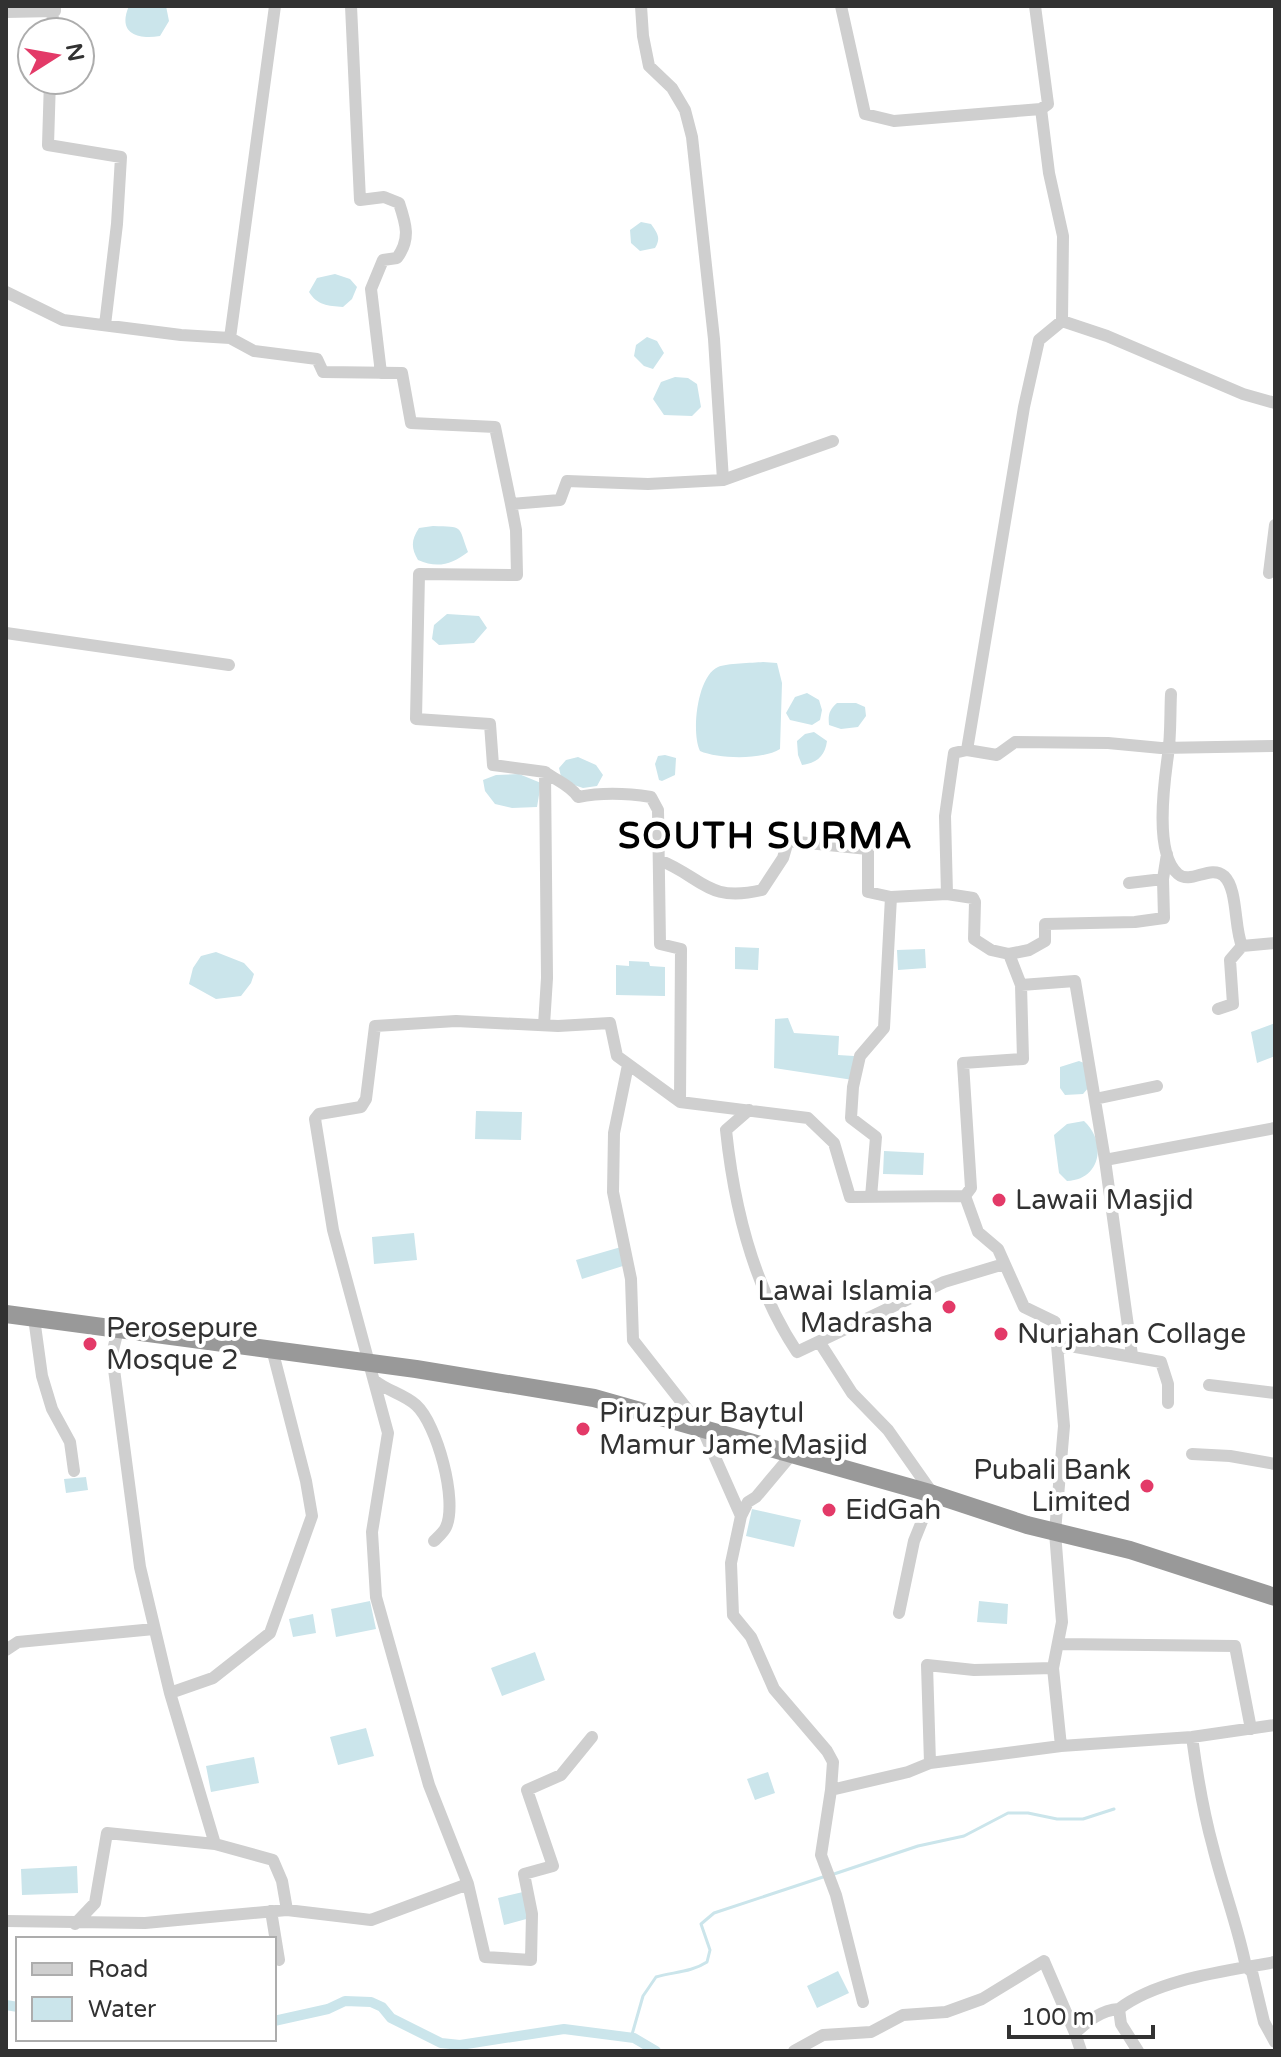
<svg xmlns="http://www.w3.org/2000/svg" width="1281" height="2057" viewBox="0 0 1281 2057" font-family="'Varela Round',sans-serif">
  <rect width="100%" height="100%" fill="#fff"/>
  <path fill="#cbe5eb" d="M 129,6 L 166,6 L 169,21 L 160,36 C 137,40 117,33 129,6 Z
    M 641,222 L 651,224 C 658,234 661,238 655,248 L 640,251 L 631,243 L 630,230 Z
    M 335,274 L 350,279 L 357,287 L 352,299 L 343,307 C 328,306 317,305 309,292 L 317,278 Z
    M 647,337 L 657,341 L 664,353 L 653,369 L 644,366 L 634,356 L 636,345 Z
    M 675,377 L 688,378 L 697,384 L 701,407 L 692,416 L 664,415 L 653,399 L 661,382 Z
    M 433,526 C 464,527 458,525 468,552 C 452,564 438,569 418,560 C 411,548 411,540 419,528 Z
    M 447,614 L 479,616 L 487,628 L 474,643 L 439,645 L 432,639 L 434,625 Z
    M 763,662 L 777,663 L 782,683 L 780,749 C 763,760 718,759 700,751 C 691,733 697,676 718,667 C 727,663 752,663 763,662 Z
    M 807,693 L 819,700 L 822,710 L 820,720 L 812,725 L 790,720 L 786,713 L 795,697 Z
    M 837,703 L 856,703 L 865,707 L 866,716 L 858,727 L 841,729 L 829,725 C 828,715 829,710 837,703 Z
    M 814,732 L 827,741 C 825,756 817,763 802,765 L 798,755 L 797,741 L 805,734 Z
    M 665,755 L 676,758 L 675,775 L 662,781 L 659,780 L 655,764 L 658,756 Z
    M 578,757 L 596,765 L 603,775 L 597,786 L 583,788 L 562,781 L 559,768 L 566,760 Z
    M 519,774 L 541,783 L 537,807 L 512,808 L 495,804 L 485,791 L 483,780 L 496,775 Z
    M 735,947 L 759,948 L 758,970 L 735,969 Z
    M 925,949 L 926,968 L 898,970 L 897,950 Z
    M 216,952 L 244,963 L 254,974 L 251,983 L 241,996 L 216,999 L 189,984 L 193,968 L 201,956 Z
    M 629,961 L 649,962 L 650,966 L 665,967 L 665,996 L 616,995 L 616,965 L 629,966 Z
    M 788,1018 L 794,1033 L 839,1036 L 838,1055 L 854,1056 L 853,1080 L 774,1068 L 775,1019 Z
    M 1275,1023 L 1275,1056 L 1257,1063 L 1251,1032 Z
    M 1079,1061 L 1084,1063 L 1089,1087 L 1083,1094 L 1065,1095 L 1060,1088 L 1060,1067 Z
    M 476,1111 L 522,1112 L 521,1140 L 475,1139 Z
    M 1084,1121 C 1107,1142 1101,1180 1067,1181 L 1059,1173 L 1054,1135 L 1067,1124 Z
    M 884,1151 L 924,1153 L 923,1175 L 883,1174 Z
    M 414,1233 L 417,1260 L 374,1264 L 372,1237 Z
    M 621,1247 L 626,1265 L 582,1279 L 576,1260 Z
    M 86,1477 L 88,1490 L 66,1493 L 64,1479 Z
    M 752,1509 L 801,1520 L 794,1547 L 746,1536 Z
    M 370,1601 L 376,1629 L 336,1637 L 331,1609 Z
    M 979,1601 L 1008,1604 L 1007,1624 L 977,1622 Z
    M 313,1614 L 316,1633 L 293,1637 L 289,1619 Z
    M 535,1652 L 545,1680 L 502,1696 L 491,1668 Z
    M 366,1728 L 374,1756 L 338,1765 L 330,1737 Z
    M 254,1757 L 259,1783 L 211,1792 L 206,1766 Z
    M 768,1772 L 775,1793 L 755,1800 L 747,1779 Z
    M 77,1866 L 78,1893 L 22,1895 L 21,1869 Z
    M 523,1892 L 530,1918 L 504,1925 L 498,1898 Z
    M 838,1971 L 849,1993 L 817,2008 L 807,1986 Z"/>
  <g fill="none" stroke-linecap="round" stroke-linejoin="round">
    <path stroke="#cbe5eb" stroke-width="3" d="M 831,1875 L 918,1846 L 964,1836 L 1008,1813 L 1028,1813 L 1057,1819 L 1083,1819 L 1114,1809
      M 631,2038 L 643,1996 L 656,1977 C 673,1972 692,1972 707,1962 L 710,1950 L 701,1924 L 714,1913 L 823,1877"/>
    <path stroke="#cbe5eb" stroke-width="10" d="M 6,2005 L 18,2007
      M 274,2021 L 328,2009 L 345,2001 L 371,2002 L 382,2007 L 391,2018 L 441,2043 L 460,2045 L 564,2029 L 634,2038 L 656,2051"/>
    <path stroke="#cfcfcf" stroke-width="12" d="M 351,6 L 360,200 L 384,197 L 399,203 C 406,224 411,239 397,258 L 383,260 L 371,289 L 381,373
      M 641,6 L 643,36 L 649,66 L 672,88 L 685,110 L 692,137 L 714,339 L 723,480
      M 841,6 L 865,114 L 894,121 L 1041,109 L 1048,104 L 1035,6
      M 6,12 L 55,11 L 55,6
      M 52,32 L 53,11
      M 50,80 L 48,145 L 121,157 L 117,224 L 105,325
      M 1041,109 L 1049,173 L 1063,236 L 1062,321
      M 6,292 L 63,320 L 181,335 L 230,338 L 254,351 L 317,359 L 323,372 L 402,373 L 411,423 L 495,427 L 511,504 L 560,500 L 567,481 L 648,484 L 723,480 L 833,441
      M 1062,321 L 1107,336 L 1243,394 L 1275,403
      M 230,338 L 275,6
      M 511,504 L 516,530 L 517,575 L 419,574 L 416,719 L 490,724 L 493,765 L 545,772 L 547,978 L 544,1025
      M 1269,573 L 1275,525
      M 6,633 L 229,665
      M 1171,694 C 1170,714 1171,735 1168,755 C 1164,783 1154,854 1178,874 C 1191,885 1210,864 1224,876 C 1238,889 1234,928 1242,946 L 1275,943
      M 967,750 L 997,755 L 1015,742 L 1108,743 L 1161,748 L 1275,746
      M 545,772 C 557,781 570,785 578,797 C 603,792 626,793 651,797 L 658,810 L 660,944 L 681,949 L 680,1102
      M 659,860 C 703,877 706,903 762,890 L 783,858 L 788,841 L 868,849 L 868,892 L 891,897 L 884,1028 L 860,1056 L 853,1087 L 851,1118 L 876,1137 L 871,1197
      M 1129,883 L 1163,879
      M 947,894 L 945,816 L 954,753 L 967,750 L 1024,407 L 1039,340 L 1062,321
      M 891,897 L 947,894 L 973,898 L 975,902 L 974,939 L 991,950 L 1009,954 L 1021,985 L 1075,981 L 1105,1160 L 1132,1355
      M 1009,954 L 1029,950 L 1045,941 L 1045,924 L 1135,922 L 1164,918 L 1163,879 L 1167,854
      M 1218,1009 L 1233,1004 L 1230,960 L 1242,946
      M 628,1065 L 614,1133 L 613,1192 L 631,1279 L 633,1340 L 702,1428 L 741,1516 L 731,1563 L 733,1615 L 751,1637 L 774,1689 L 827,1751 L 833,1762 L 831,1790 L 908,1772 L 930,1763
      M 1095,1099 L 1157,1086
      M 749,1110 L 726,1130 C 734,1207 753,1286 797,1352 L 944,1282 L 1004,1264
      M 1105,1160 L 1275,1128
      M 965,1196 L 971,1188 L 963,1063 L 1023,1059 L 1021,985
      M 34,1318 L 42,1376 L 52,1409 L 70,1442 L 74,1471
      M 118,1330 L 112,1354 L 140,1567 L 170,1693 L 215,1844
      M 820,1343 L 852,1393 L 888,1430 L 933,1494 L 914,1541 L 899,1613
      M 1059,1349 L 1070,1346 L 1161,1362 L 1168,1384 L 1168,1403
      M 374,1380 C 387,1391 404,1394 416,1405 C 437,1424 458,1501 446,1527 C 444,1532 438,1537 434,1541
      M 1209,1385 L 1275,1393
      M 1192,1454 L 1230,1456 L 1275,1464
      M 741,1516 L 748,1502 L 756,1497 L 793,1453
      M 1059,1644 L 1235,1646 L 1251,1729
      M 6,1650 L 18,1642 L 154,1629
      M 170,1693 L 213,1678 L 270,1633 L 312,1516 L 306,1481 L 272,1349
      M 1192,1737 C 1197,1774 1203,1811 1213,1847 C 1223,1888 1238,1926 1246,1967 L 1252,1972 L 1264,2022 L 1275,2042
      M 1061,1746 L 1192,1737 L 1275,1725
      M 831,1790 L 821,1855 L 836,1895 L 863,2002
      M 468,1884 L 485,1957 L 531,1960 L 532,1914 L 524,1874 L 553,1866 L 527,1790 L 561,1775 L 592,1737
      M 271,1911 L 279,1960
      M 6,1921 L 145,1923 L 287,1910 L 371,1920 L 468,1884 L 429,1785 L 376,1597 L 372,1532 L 388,1433 L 333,1230 L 315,1119 L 319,1114 L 361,1107 L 366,1099 L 375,1026 L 456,1021 L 558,1026 L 610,1023 L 617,1056 L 680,1102 L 808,1118 L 834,1143 L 850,1197 L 965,1196 L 978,1232 L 998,1249 L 1024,1307 L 1055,1322 L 1064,1426 L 1055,1532 L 1062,1622 L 1053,1668 L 974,1670 L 927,1665 L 930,1763 L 1061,1746 L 1053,1668
      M 75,1924 L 95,1903 L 107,1833 L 215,1844 L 273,1860 L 282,1881 L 287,1910
      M 1075,2033 L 1081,2051
      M 794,2051 L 823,2035 L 871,2032 L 903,2015 L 946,2012 L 982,1999 L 1044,1961 L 1075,2033 C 1088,2021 1101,2010 1119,2009
      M 1138,2051 L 1121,2024 L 1119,2009 C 1158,1979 1227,1971 1275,1962"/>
    <path stroke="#999" stroke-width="18" d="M 6,1314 L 416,1369 L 594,1398 L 933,1494 L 1027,1525 L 1130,1550 L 1275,1597"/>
  </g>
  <g fill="#e33a68" stroke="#fff" stroke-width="3">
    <circle cx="999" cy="1200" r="8"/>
    <circle cx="949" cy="1307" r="8"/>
    <circle cx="1001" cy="1334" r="8"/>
    <circle cx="90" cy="1344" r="8"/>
    <circle cx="583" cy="1429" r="8"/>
    <circle cx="1147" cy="1486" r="8"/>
    <circle cx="829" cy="1510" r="8"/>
  </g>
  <g text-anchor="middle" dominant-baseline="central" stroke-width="8" stroke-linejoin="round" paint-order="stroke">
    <g font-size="28" fill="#323232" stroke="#fff" text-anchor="start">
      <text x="1015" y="1200">Lawaii Masjid</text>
      <text x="933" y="1291" text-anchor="end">Lawai Islamia<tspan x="933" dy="32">Madrasha</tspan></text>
      <text x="106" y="1328">Perosepure<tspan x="106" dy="32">Mosque 2</tspan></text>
      <text x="1017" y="1334">Nurjahan Collage</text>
      <text x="599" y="1413">Piruzpur Baytul<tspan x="599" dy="32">Mamur Jame Masjid</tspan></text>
      <text x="1131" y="1470" text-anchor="end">Pubali Bank<tspan x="1131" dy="32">Limited</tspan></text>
      <text x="845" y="1510">EidGah</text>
    </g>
    <g font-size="36" font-weight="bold" letter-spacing="2" fill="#000" stroke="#fff">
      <text x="766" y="836">SOUTH SURMA</text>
    </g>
  </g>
  <rect width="1281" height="2057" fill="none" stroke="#323232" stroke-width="16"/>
  <rect x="16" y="1937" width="260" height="104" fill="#ffffff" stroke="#adadad" stroke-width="2"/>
  <rect x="32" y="1963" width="40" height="12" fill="#cfcfcf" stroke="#adadad" stroke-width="2"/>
  <text x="88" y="1977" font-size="24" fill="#323232">Road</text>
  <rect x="32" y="1997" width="40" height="24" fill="#cbe5eb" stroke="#adadad" stroke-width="2"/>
  <text x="88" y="2017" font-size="24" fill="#323232">Water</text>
  <g transform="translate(56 56) rotate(79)"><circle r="38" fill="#ffffff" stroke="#adadad" stroke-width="2"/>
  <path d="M0-6L14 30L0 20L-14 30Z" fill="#e33a68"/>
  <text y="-12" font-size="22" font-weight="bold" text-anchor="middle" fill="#323232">N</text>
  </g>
  <path d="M1009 2025v12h144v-12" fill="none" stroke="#323232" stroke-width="4"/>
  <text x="1021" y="2025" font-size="24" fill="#323232" stroke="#ffffff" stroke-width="6" paint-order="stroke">100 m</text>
</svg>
